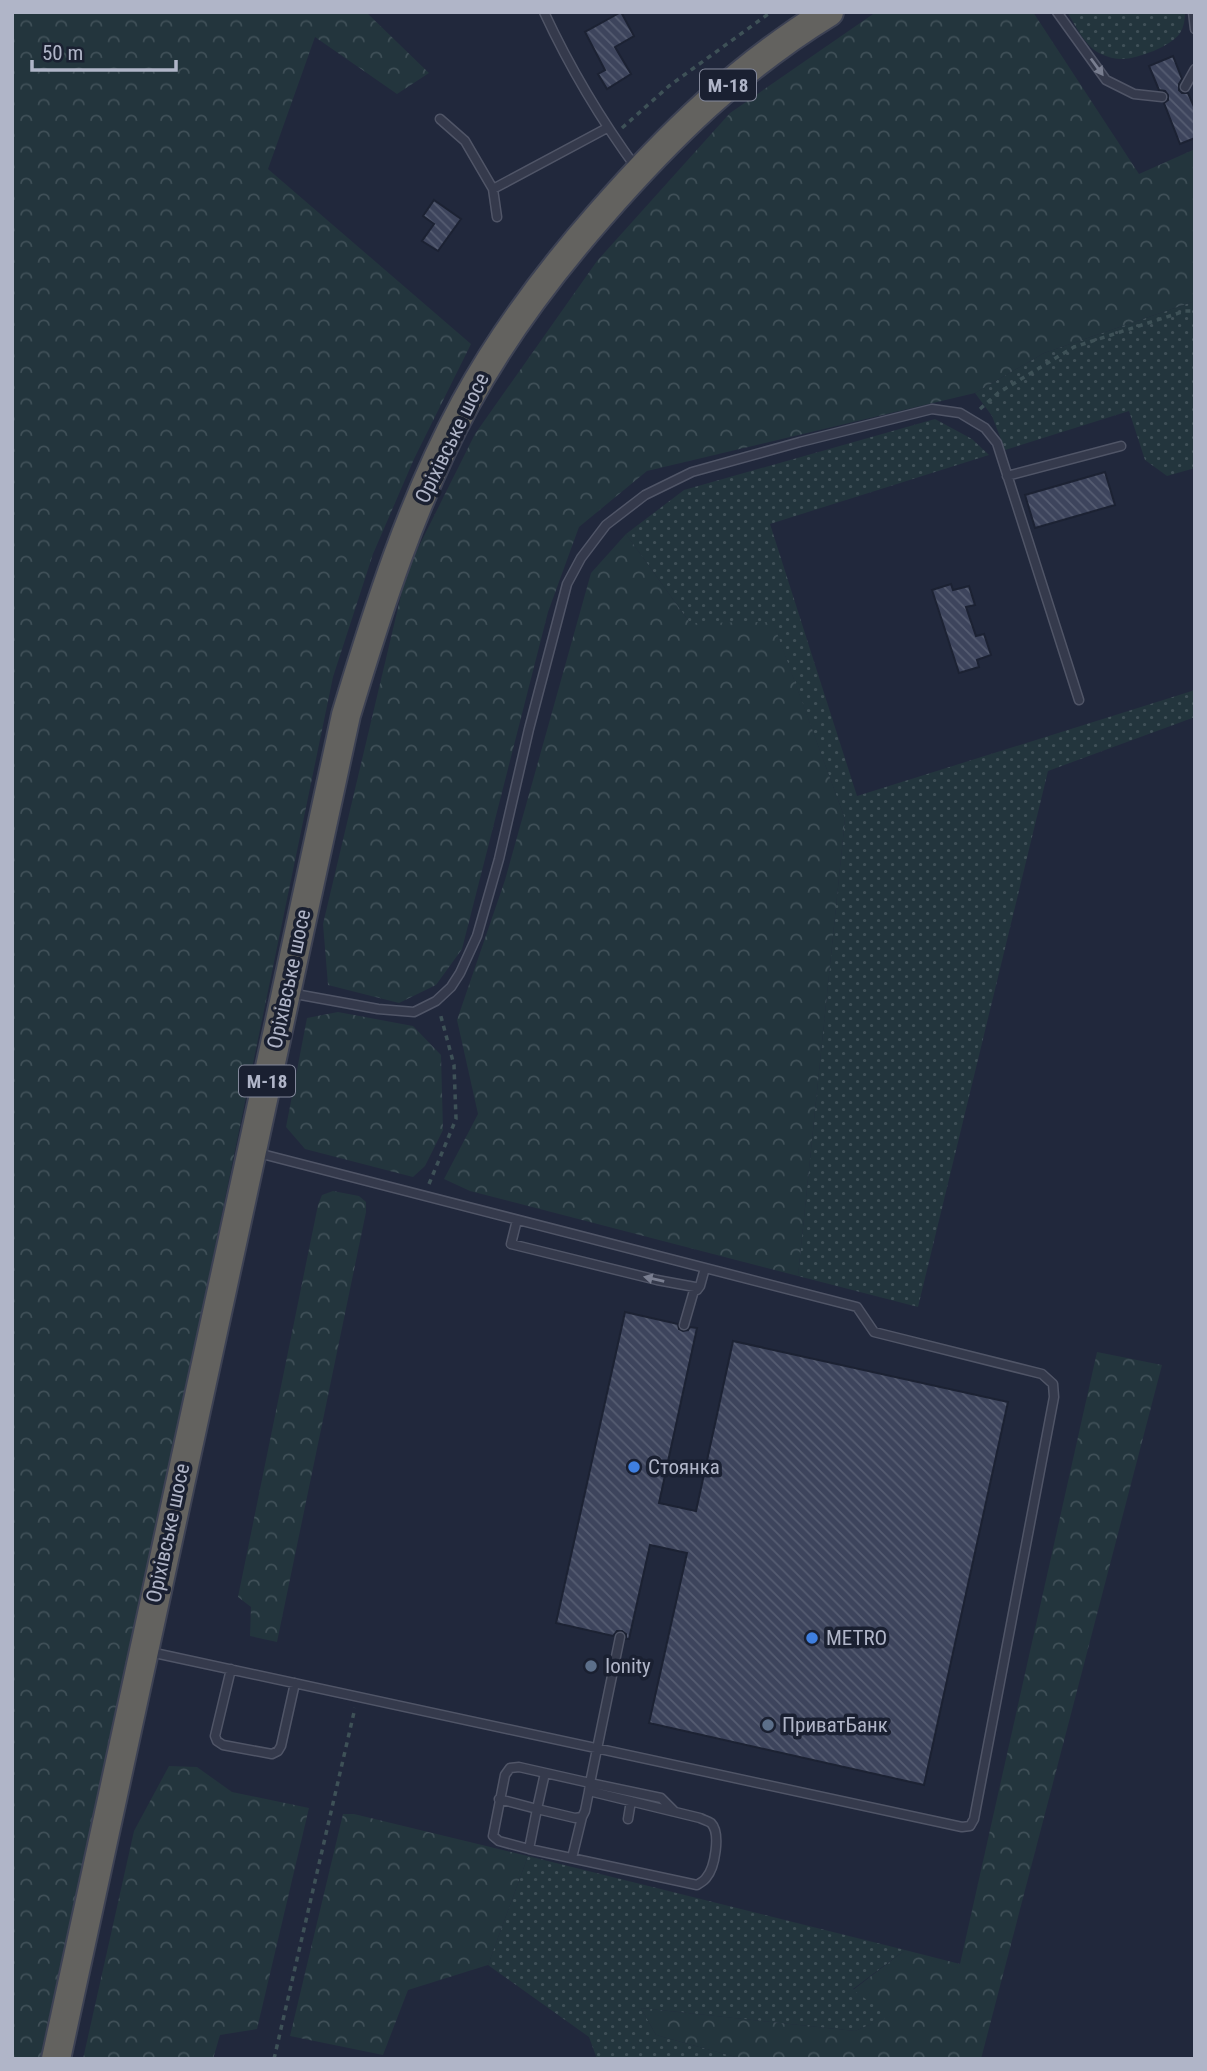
<svg xmlns="http://www.w3.org/2000/svg" width="1207" height="2071" viewBox="0 0 1207 2071" font-family="'Roboto Condensed',sans-serif">
  <defs>
    <pattern id="grass-dots" width="8" height="8" patternUnits="userSpaceOnUse" patternTransform="scale(1.75)"><rect width="8" height="8" fill="#23353d"/><path d="M2 2h.1M6 6h.1" fill="none" stroke="#405058" stroke-width="1.8" stroke-linecap="round"/></pattern>
    <pattern id="forest-crowns" width="20" height="18" patternUnits="userSpaceOnUse" patternTransform="scale(1.75)"><rect width="20" height="18" fill="#23353d"/><path d="M2 6a3 3 0 1 1 6 0M12 15a3 3 0 1 1 6 0" fill="none" stroke="#405058"/></pattern>
    <pattern id="building-back-hatch" width="6" height="6" patternUnits="userSpaceOnUse" patternTransform="scale(1.75)"><rect width="6" height="6" fill="#3d445c"/><path d="M-1 5l2 2M0 0l6 6M5-1l2 2" fill="none" stroke="#565d72"/></pattern>
  </defs>
  <rect width="100%" height="100%" fill="#21283c"/>
  <path fill="url(#grass-dots)" d="M 1067,12 L 1185,12 C 1185,19 1184,27 1180,33 C 1172,46 1137,59 1122,59 C 1115,59 1107,57 1101,54 C 1085,47 1076,26 1067,12 Z
    M 1195,301 L 1195,468 L 1167,476 L 1145,460 L 1129,411 L 1005,450 L 992,416 L 975,393 L 1044,353 Z
    M 935,419 L 972,439 L 989,455 L 770,524 L 857,796 L 1195,690 L 1195,717 L 1048,771 L 918,1307 L 798,1276 L 845,819 L 773,623 L 690,623 L 626,534 L 684,490 Z
    M 528,1856 L 905,1950 L 853,1989 L 891,2016 L 855,2031 L 641,2008 L 656,2035 L 743,2059 L 597,2059 L 589,2037 L 488,1965 Z"/>
  <path fill="url(#forest-crowns)" d="M 12,12 L 366,12 L 429,73 L 397,94 L 315,37 L 268,169 L 471,344 L 414,459 L 373,554 L 333,677 L 47,2059 L 12,2059 Z
    M 876,12 L 1033,12 L 1139,174 L 1195,149 L 1195,301 L 1044,353 L 975,393 L 647,471 L 579,527 L 548,612 L 462,949 L 436,985 L 399,1003 L 328,985 L 323,924 L 407,570 L 475,434 L 597,261 L 730,113 Z
    M 626,534 L 690,623 L 773,622 L 845,819 L 798,1276 L 470,1191 L 444,1179 L 478,1114 L 457,1020 L 505,880 L 591,573 Z
    M 338,1012 L 413,1026 L 441,1055 L 443,1130 L 425,1166 L 413,1177 L 305,1149 L 286,1127 L 307,1018 Z
    M 333,1191 L 359,1196 L 366,1202 L 366,1212 L 277,1642 L 250,1636 L 251,1607 L 238,1597 L 318,1205 L 322,1195 Z
    M 1097,1352 L 1162,1365 L 981,2059 L 743,2059 L 656,2035 L 641,2008 L 855,2031 L 890,2016 L 853,1990 L 905,1950 L 960,1964 Z
    M 169,1766 L 197,1767 L 232,1792 L 309,1808 L 257,2029 L 220,2035 L 213,2059 L 83,2059 L 134,1831 Z
    M 343,1814 L 354,1814 L 528,1856 L 488,1965 L 408,1990 L 383,2055 L 290,2036 Z"/>
  <path fill="url(#building-back-hatch)" stroke="#1c2233" stroke-width="2" d="M 621,12 L 634,36 L 615,47 L 631,74 L 607,89 L 598,74 L 605,70 L 585,32 Z
    M 1173,56 L 1182,79 L 1179,84 L 1179,90 L 1182,93 L 1188,93 L 1195,109 L 1195,138 L 1180,144 L 1164,103 L 1168,100 L 1168,95 L 1165,91 L 1159,90 L 1149,66 Z
    M 434,200 L 461,219 L 438,251 L 422,241 L 434,224 L 423,216 Z
    M 1105,472 L 1115,505 L 1035,528 L 1025,495 Z
    M 951,584 L 953,590 L 969,586 L 975,605 L 966,607 L 976,636 L 984,634 L 991,655 L 977,660 L 979,667 L 959,673 L 932,590 Z
    M 625,1312 L 678,1324 L 679,1329 L 683,1331 L 688,1330 L 690,1327 L 697,1328 L 659,1503 L 696,1511 L 733,1341 L 1008,1402 L 924,1785 L 649,1723 L 687,1553 L 650,1545 L 629,1639 L 626,1639 L 626,1634 L 622,1631 L 617,1631 L 613,1636 L 556,1623 Z"/>
  <g fill="none" stroke-linecap="round" stroke-linejoin="round">
    <g stroke="#505567" stroke-width="11">
      <path id="service" d="M 544,12 C 570,68 601,120 637,169
        M 1057,12 L 1106,80 L 1134,94 L 1162,97
        M 1193,12 L 1195,29
        M 1185,87 L 1195,69
        M 440,119 L 465,141 L 493,189 L 497,217
        M 493,189 L 607,128
        M 1007,476 L 1121,446
        M 290,993 L 378,1009 L 414,1012 L 436,1001 L 451,987 L 460,973 L 477,936 L 499,859 L 529,729 L 567,584 L 581,558 L 606,525 L 645,495 L 692,472 L 800,442 L 932,409 L 960,413 L 985,428 L 997,443 L 1079,700
        M 517,1220 L 511,1244 L 657,1280 L 695,1287 L 697,1290 L 700,1286 L 705,1268
        M 684,1325 L 695,1287
        M 620,1637 L 590,1783 L 519,1767 L 510,1768 L 505,1775 L 493,1836 L 499,1841 L 529,1849 L 697,1885 C 700,1883 704,1881 706,1878 C 715,1868 721,1833 711,1823 C 708,1821 704,1820 700,1818 L 589,1791 L 590,1783 L 661,1798 L 674,1811
        M 150,1652 L 962,1827 L 970,1826 L 974,1819 L 1054,1397 L 1053,1384 L 1042,1374 L 874,1332 L 857,1307 L 258,1153
        M 231,1669 L 215,1736 L 217,1741 L 223,1745 L 272,1754 L 278,1751 L 281,1746 L 295,1683
        M 545,1773 L 537,1809 L 575,1818 L 582,1817 L 585,1811 L 589,1791
        M 499,1799 L 537,1809 L 529,1849
        M 628,1819 L 631,1801
        M 572,1858 L 582,1817"/>
    </g>
    <g stroke="#3d4254" stroke-width="32">
      <path id="trunk" d="M 56,2059 L 346,715 C 378,609 412,502 465,404 C 502,336 549,273 600,215 C 669,136 739,67 829,12"/>
    </g>
    <path stroke="#3e5157" stroke-width="3.5" stroke-dasharray="5 5" stroke-linecap="butt" d="M 622,128 L 669,86 L 771,12
      M 980,409 L 998,393 L 1074,347 L 1185,311 L 1195,311
      M 429,1184 L 456,1119 L 454,1065 L 440,1013
      M 274,2059 L 355,1708"/>
    <use href="#service" stroke="#353a4c" stroke-width="8"/>
    <use href="#trunk" stroke="#63625f" stroke-width="28"/>
  </g>
  <defs><path id="oneway-solid" d="M-6-.8H1V-3.2L6.5 0L1 3.2V.8H-6Z" transform="scale(1.75)"/></defs>
  <g fill="#797e90">
    <use href="#oneway-solid" transform="translate(1097 67) rotate(54)"/>
    <use href="#oneway-solid" transform="translate(654 1279) rotate(-167)"/>
  </g>
  <g fill="#3f7fe0" stroke="#1a2031" stroke-width="2.5">
    <circle cx="634" cy="1467" r="7"/>
    <circle cx="812" cy="1638" r="7"/>
  </g>
  <g fill="#5c6f8a" stroke="#1a2031" stroke-width="2.5">
    <circle cx="591" cy="1666" r="7"/>
    <circle cx="768" cy="1725" r="7"/>
  </g>
  <g text-anchor="middle" dominant-baseline="central" stroke-width="7" stroke-linejoin="round" paint-order="stroke">
    <g fill="#1a2031" stroke="#83889b" stroke-width="2">
      <rect x="700" y="69.5" width="56" height="31" rx="5"/>
      <rect x="239" y="1065.5" width="56" height="31" rx="5"/>
    </g>
    <g font-size="19" font-weight="bold" fill="#b0b5c8">
      <text x="728" y="85">М-18</text>
      <text x="267" y="1081">М-18</text>
    </g>
    <g font-size="21" fill="#b0b5c8" stroke="#1a2031">
      <text transform="translate(452 438) rotate(-64)">Оріхівське шосе</text>
      <text transform="translate(289 979) rotate(-78)">Оріхівське шосе</text>
      <text transform="translate(168 1533) rotate(-78)">Оріхівське шосе</text>
    </g>
    <g font-size="21" fill="#b0b5c8" stroke="#1a2031" text-anchor="start">
      <text x="648" y="1467">Стоянка</text>
      <text x="826" y="1638">METRO</text>
      <text x="605" y="1666">Ionity</text>
      <text x="782" y="1725">ПриватБанк</text>
    </g>
  </g>
  <rect width="1207" height="2071" fill="none" stroke="#b0b5c8" stroke-width="28"/>
  <path d="M32 60v10h144v-10" fill="none" stroke="#b0b5c8" stroke-width="3.5"/>
  <text x="42" y="60" font-size="21" fill="#b0b5c8" stroke="#1a2031" stroke-width="5" paint-order="stroke">50 m</text>
</svg>
